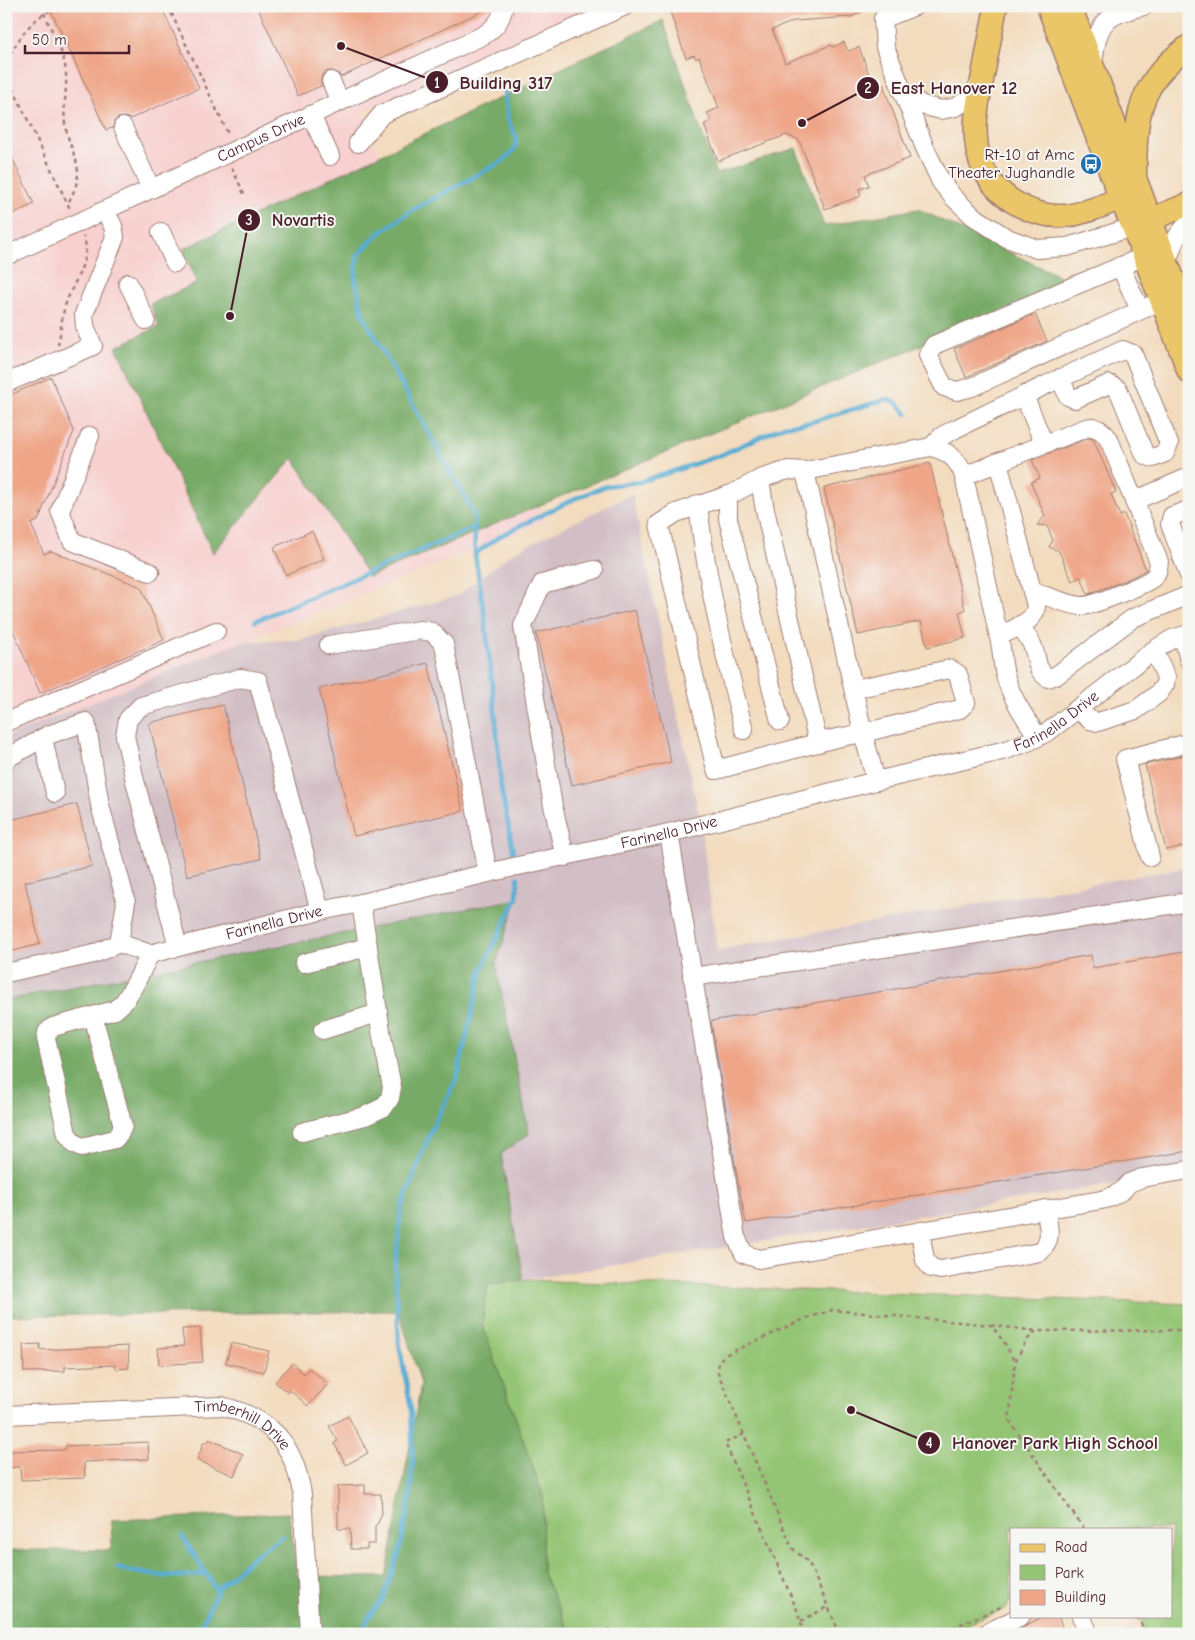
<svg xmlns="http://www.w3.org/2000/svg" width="1195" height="1640" viewBox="0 0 1195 1640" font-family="'Comic Neue',sans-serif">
  <rect width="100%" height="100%" fill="#f6f6f2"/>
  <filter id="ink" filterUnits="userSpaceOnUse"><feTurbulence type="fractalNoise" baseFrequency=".02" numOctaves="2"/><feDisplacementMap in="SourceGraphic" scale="10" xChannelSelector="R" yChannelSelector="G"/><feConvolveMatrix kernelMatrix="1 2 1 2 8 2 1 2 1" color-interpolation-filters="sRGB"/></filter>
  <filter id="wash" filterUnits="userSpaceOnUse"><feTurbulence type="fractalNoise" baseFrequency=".0096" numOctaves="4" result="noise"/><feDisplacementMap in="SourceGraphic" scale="20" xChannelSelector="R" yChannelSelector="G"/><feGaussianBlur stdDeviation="1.12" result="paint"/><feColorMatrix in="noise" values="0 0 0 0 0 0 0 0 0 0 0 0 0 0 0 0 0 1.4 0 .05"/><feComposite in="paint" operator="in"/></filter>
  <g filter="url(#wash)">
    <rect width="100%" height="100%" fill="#f3dbbd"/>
    <path fill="#f7d0cf" d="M 6,6 L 595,6 L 361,112 L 546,521 L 6,737 Z"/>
    <path fill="#d2bec5" d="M 632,494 L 701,825 L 717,950 L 1189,867 L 1189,1172 L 523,1280 L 501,1154 L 529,1134 L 496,964 L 516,899 L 6,1000 L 6,737 L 241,642 L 299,640 L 457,596 L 512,553 Z"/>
    <path fill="#94c575" stroke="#6f7250" d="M 523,1280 L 1189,1304 L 1189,1634 L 1147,1634 L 1140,1616 L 1171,1616 L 1171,1529 L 1011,1529 L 1011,1601 L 1009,1602 L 1007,1608 L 944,1634 L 570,1634 L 542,1571 L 543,1496 L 482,1324 L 488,1284 Z"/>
    <path fill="#7a6" stroke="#606448" d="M 663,20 L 716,174 L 796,148 L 824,226 L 918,209 L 1072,282 L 369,577 L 293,458 L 213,553 L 116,347 L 159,326 L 150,304 L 197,283 L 183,249 Z
      M 517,899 L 496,964 L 529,1134 L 501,1154 L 523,1280 L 488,1284 L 482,1324 L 543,1496 L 542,1571 L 570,1634 L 6,1634 L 6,1550 L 111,1550 L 112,1520 L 289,1513 L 297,1576 L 386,1577 L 421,1384 L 399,1311 L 6,1316 L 6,1000 Z"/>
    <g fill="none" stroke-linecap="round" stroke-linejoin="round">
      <path stroke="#56acd3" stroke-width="4.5" d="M 505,91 L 508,121 L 517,138 L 514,150 L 503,161 L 411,211 L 377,235 L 358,255 L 355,277 L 363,315 L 474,514 L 475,554 L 485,619 L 496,720 L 501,788 L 514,855
        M 475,554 L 500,536 L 574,499 L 606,486 L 639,482 L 671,472 L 721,455 L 784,426 L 811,422 L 887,399 L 897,403 L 907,414
        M 255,621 L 475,527
        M 182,1536 L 217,1591
        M 117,1568 C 147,1575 176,1580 206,1573
        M 200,1634 L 201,1626 L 219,1587 L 254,1556 L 283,1536
        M 362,1634 L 368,1618 L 383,1599 L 399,1553 L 409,1504 L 413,1461 L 411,1408 L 399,1344 L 395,1269 L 401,1209 L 431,1131 L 457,1078 L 482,969 L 517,898 L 518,878"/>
    </g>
    <g id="blocks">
      <path fill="#efa688" d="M 49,6 L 161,6 L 199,88 L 130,119 L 125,117 L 118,118 L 114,121 L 113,128 L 106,130 Z
        M 257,6 L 493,6 L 341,77 L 338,73 L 333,71 L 326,71 L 322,75 L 321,79 L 321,86 L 298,96 Z
        M 668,6 L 875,6 L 851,17 L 794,21 L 772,30 L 785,63 L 831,45 L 833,47 L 844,42 L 848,51 L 859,47 L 874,88 L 883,84 L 910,158 L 865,175 L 869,186 L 859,189 L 861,196 L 825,209 L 799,140 L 786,135 L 718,161 L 704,125 L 711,121 L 707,113 L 719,108 L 699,57 L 696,59 L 694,55 L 686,58 Z
        M 6,145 L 34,204 L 6,217 Z
        M 1035,314 L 1047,341 L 966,377 L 954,349 Z
        M 51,377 L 74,431 L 38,521 L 31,524 L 44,554 L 51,551 L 141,587 L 164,640 L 40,693 L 6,614 L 6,397 Z
        M 1089,438 L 1093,439 L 1116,492 L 1111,494 L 1120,516 L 1124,514 L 1146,570 L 1126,580 L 1088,594 L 1081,577 L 1072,581 L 1059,551 L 1049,547 L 1053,540 L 1047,526 L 1037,525 L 1045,516 L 1031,482 L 1040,478 L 1032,460 Z
        M 930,463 L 965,610 L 959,612 L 965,638 L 927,647 L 921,621 L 858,635 L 824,488 Z
        M 312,531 L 324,559 L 286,575 L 274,547 Z
        M 635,610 L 671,762 L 572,785 L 536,633 Z
        M 428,663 L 463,811 L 354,836 L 319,689 Z
        M 223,705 L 261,859 L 187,876 L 149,723 Z
        M 1185,755 L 1189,769 L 1189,845 L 1166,850 L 1145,765 Z
        M 77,804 L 92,866 L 25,882 L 40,944 L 6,953 L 6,821 Z
        M 1189,951 L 1189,1151 L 746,1223 L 738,1182 L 711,1021 L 1091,955 L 1093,968 Z
        M 200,1328 L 203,1362 L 159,1365 L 158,1348 L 184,1346 L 182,1329 Z
        M 231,1343 L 269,1351 L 264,1372 L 226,1363 Z
        M 40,1344 L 40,1350 L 128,1346 L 129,1368 L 116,1369 L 115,1365 L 65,1367 L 65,1371 L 24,1372 L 23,1345 Z
        M 292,1363 L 304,1374 L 309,1368 L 328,1384 L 308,1406 L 290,1390 L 288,1393 L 275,1382 Z
        M 348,1416 L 368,1453 L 346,1465 L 334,1443 L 338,1441 L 329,1426 Z
        M 209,1439 L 243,1454 L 234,1476 L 197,1460 L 204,1442 L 208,1442 Z
        M 148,1442 L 149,1459 L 84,1462 L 85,1478 L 21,1480 L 20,1467 L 6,1468 L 6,1451 L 65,1450 L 65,1446 Z
        M 365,1485 L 365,1494 L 381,1494 L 382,1513 L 378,1523 L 375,1526 L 375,1544 L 367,1544 L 367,1549 L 351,1549 L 350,1529 L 338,1529 L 338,1486 Z
        M 1044,1616 L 1058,1616 L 1065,1634 L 1009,1634 Z"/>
    </g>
  </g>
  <g filter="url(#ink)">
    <use href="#blocks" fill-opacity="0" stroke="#9e7d74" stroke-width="1"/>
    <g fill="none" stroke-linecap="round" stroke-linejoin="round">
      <g stroke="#9e7d74" stroke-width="20">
        <g id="minor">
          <path d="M 915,6 L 883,19 L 885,47 L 925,148 L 941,182 L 954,198 L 973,216 L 1007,238 L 1037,249 L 1067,247 L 1133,227"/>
          <path d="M 1093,64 C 1098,23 1102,16 1144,6"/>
          <path d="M 331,81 L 340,102"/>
          <path d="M 901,90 L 922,105 L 941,110 L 956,107 L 970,98 L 980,83"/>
          <path d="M 311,115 L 330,156"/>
          <path d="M 123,127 L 151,189"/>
          <path d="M 358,143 L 382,114 L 625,6"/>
          <path d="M 161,232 L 175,263"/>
          <path id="s1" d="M 6,256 L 484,35 C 496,27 501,20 504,6"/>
          <path d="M 1145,256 L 934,345 L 928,355 L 944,387 L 957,391 L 972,387 L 1161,301"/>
          <path d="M 1167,264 C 1172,245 1175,236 1189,223"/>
          <path d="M 1120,266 L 1140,310"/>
          <path d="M 128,283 L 146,320"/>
          <path d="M 6,383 L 93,346 L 85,326 L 84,314 L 115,237 L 113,226 L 105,211"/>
          <path d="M 90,436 L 60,511 L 72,541 L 150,572"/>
          <path d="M 931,447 L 942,436 L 955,429 L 1048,384 L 1123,350 L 1133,354 L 1169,444 L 1165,453 L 1153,458 L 1145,455 L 1118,389 L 1109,384 L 1075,399 L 1068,396 L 1060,378"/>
          <path d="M 998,462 L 1036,606 C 1035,620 1021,625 1010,631"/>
          <path d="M 805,471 L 863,733 L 960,709 L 966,703 L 958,674 L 950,669 L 854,689"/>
          <path d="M 964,476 L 1044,444 L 1024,395"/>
          <path d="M 760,479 L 764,505 L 818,743"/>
          <path d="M 728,495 L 728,519 L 780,721"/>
          <path d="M 1134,501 L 1189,477"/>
          <path d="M 698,504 C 706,579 725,657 744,730"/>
          <path d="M 1189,510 L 1172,516 L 1170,524 L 1189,575"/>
          <path d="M 1032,591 C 1047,596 1065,604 1081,606 C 1090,607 1147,584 1154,577 C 1158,573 1158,568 1159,562 L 1110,442 L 1105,434 L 1100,430 L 1093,427 L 1086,428 L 1044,444"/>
          <path d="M 1020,625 C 1024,632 1030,639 1033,647 C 1038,659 1035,670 1048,678 L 1057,675 L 1133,618 L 1189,595"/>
          <path d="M 1183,636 L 1189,660"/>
          <path d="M 329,645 L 420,630 L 432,632 L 444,644 L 488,873"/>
          <path d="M 1077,709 L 1090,720 L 1098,722 L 1136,710 L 1159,693 L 1165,684 L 1166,677 L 1154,650"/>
          <path d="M 6,722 L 216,631"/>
          <path d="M 43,738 L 55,793"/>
          <path d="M 6,759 L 48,735 L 86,722 L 100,805 L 126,902 L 119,943"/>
          <path d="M 876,781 L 863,733 L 832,739 L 716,770 L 659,524 L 676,513 L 732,494 L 760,479 L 788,470 L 805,471 L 931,447 C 948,451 958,459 964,476 L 1000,642 C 1002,651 1002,661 1004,670 C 1009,695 1024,716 1038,737"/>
          <path d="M 669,833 L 736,1237 L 744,1254 L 759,1259 L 1101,1200 L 1109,1198 L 1122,1191 L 1129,1183 L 1142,1178 L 1189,1170"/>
          <path d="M 565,857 L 553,806 L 523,626 L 542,584 L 594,570"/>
          <path d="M 1150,857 L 1125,759 L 1189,743"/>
          <path id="s2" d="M 119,943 L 150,954 L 320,911 L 361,903 L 518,866 L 669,833 L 876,781 L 1006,750 L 1030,741 L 1049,731 L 1154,650 L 1172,639 L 1189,634"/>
          <path d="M 178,947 L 135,781 L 125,736 L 128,719 L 141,706 L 240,678 L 258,681 L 320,911"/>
          <path d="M 304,963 L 368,947"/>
          <path d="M 6,973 L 94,954 L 119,943"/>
          <path d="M 692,977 L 1189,902"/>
          <path d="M 93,1016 L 123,1126 L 120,1133 L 115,1139 L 82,1147 L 74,1143 L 67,1134 L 46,1038 L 47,1032 L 53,1027 L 115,1010 L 124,1002 L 135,984 L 150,954"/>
          <path d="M 323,1030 L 378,1013"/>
          <path d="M 302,1132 L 365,1116 L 384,1107 L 390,1098 L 392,1087 L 382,1037 L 361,903"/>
          <path d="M 920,1231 L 925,1260 L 931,1268 L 941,1270 L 1040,1252 C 1054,1239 1048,1226 1045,1209"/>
          <path id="s3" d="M 6,1415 L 221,1406 C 271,1418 294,1443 302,1494 L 310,1634"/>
          <path d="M 1081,1616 L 1089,1634"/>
          <path d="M 985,1634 L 1021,1616"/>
        </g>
      </g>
      <g stroke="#9e7d74" stroke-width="25">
        <path id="major" d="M 996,6 C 992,27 988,49 984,70 C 978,102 970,132 981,163 C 993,195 1029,217 1062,216 C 1075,216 1087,211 1099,207 C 1116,201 1129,194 1135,177 C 1136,117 1136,84 1189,46
          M 1048,6 L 1120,197 L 1133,227 L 1189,372
          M 1070,6 L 1189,321
          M 1137,225 L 1189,204"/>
      </g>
      <path stroke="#9e7d74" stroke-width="2.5" stroke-dasharray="4 4" stroke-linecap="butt" d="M 168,6 L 229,136
        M 44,13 C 52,32 65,53 66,74 C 67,91 63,107 65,124 C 71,159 89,166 68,203
        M 6,61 C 19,40 28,21 51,10
        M 6,74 L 71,211
        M 232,168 L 244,194
        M 58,345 C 61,333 61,321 64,310 C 69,287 94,258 83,236
        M 991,1325 L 1036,1331
        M 744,1434 L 725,1443 L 797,1610 L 804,1634
        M 1084,1529 L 1009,1420 L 1015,1362 L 1026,1341 L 1036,1331 L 1189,1330
        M 1137,1616 L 1146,1634
        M 801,1621 L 829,1606
        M 609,1628 L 612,1634
        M 840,1634 L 809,1563 L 792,1548 L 718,1373 L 719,1361 L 725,1355 L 807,1318 L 832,1310 L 991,1325 L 1004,1342 L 1015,1362
        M 938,1634 L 1003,1606"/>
      <use href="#minor" stroke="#fff" stroke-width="18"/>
      <use href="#major" stroke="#ebc669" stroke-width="22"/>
    </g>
  </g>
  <defs>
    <g id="bus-disc" transform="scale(1.125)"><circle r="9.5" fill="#1f6fb2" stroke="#f6f6f2"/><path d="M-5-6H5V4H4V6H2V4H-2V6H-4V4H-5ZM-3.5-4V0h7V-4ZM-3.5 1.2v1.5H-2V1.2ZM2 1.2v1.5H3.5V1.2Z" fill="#fff"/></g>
  </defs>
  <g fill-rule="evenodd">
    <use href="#bus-disc" x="1091" y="164"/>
  </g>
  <g text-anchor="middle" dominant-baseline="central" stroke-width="4" stroke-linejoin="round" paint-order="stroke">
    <g font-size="16" fill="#4a1f2b" stroke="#f6f6f2">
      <text stroke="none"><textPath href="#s1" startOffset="281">Campus Drive</textPath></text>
      <text stroke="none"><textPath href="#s2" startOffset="971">Farinella Drive</textPath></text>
      <text stroke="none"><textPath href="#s2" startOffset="566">Farinella Drive</textPath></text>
      <text stroke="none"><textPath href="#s2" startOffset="161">Farinella Drive</textPath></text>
      <text stroke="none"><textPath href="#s3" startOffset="242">Timberhill Drive</textPath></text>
    </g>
    <g font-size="16" fill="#4a1f2b" stroke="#f6f6f2" text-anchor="end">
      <text x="1075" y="155">Rt-10 at Amc<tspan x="1075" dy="18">Theater Jughandle</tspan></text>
    </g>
  </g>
  <path fill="none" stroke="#4a1f2b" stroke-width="2" d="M341 46L437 82M802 123L868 88M230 316L249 220M851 1410L929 1443"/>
  <g fill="#4a1f2b" stroke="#f6f6f2" stroke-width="2">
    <circle cx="341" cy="46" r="5"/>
    <circle cx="802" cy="123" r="5"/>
    <circle cx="230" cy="316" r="5"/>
    <circle cx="851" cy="1410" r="5"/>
    <circle cx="437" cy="82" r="12"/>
    <circle cx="868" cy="88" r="12"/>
    <circle cx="249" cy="220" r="12"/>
    <circle cx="929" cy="1443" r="12"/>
  </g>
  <g font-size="15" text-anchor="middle" font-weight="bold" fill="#fff">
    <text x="437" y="88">1</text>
    <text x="868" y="93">2</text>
    <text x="249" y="225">3</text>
    <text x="929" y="1448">4</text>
  </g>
  <g font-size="18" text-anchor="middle" font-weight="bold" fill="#4a1f2b" stroke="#f6f6f2" stroke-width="4" stroke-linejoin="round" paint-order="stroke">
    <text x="506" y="89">Building 317</text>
    <text x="954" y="94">East Hanover 12</text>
    <text x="303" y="226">Novartis</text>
    <text x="1055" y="1449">Hanover Park High School</text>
  </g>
  <rect width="1195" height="1640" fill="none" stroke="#f6f6f2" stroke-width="25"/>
  <rect x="1010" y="1528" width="162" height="90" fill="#f6f6f2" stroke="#b1a0a2"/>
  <rect x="1020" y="1544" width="25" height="8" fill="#ebc669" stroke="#b1a0a2"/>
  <text x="1055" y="1552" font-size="15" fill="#4a1f2b">Road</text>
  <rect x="1020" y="1565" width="25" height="15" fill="#94c575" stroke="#b1a0a2"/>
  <text x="1055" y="1578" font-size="15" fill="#4a1f2b">Park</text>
  <rect x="1020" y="1590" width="25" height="15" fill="#efa688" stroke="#b1a0a2"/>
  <text x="1055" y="1602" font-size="15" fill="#4a1f2b">Building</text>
  <path d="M25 45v8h104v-8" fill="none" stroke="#4a1f2b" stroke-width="2.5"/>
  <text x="32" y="45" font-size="15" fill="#4a1f2b" stroke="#f6f6f2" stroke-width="4" paint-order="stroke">50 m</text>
</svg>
